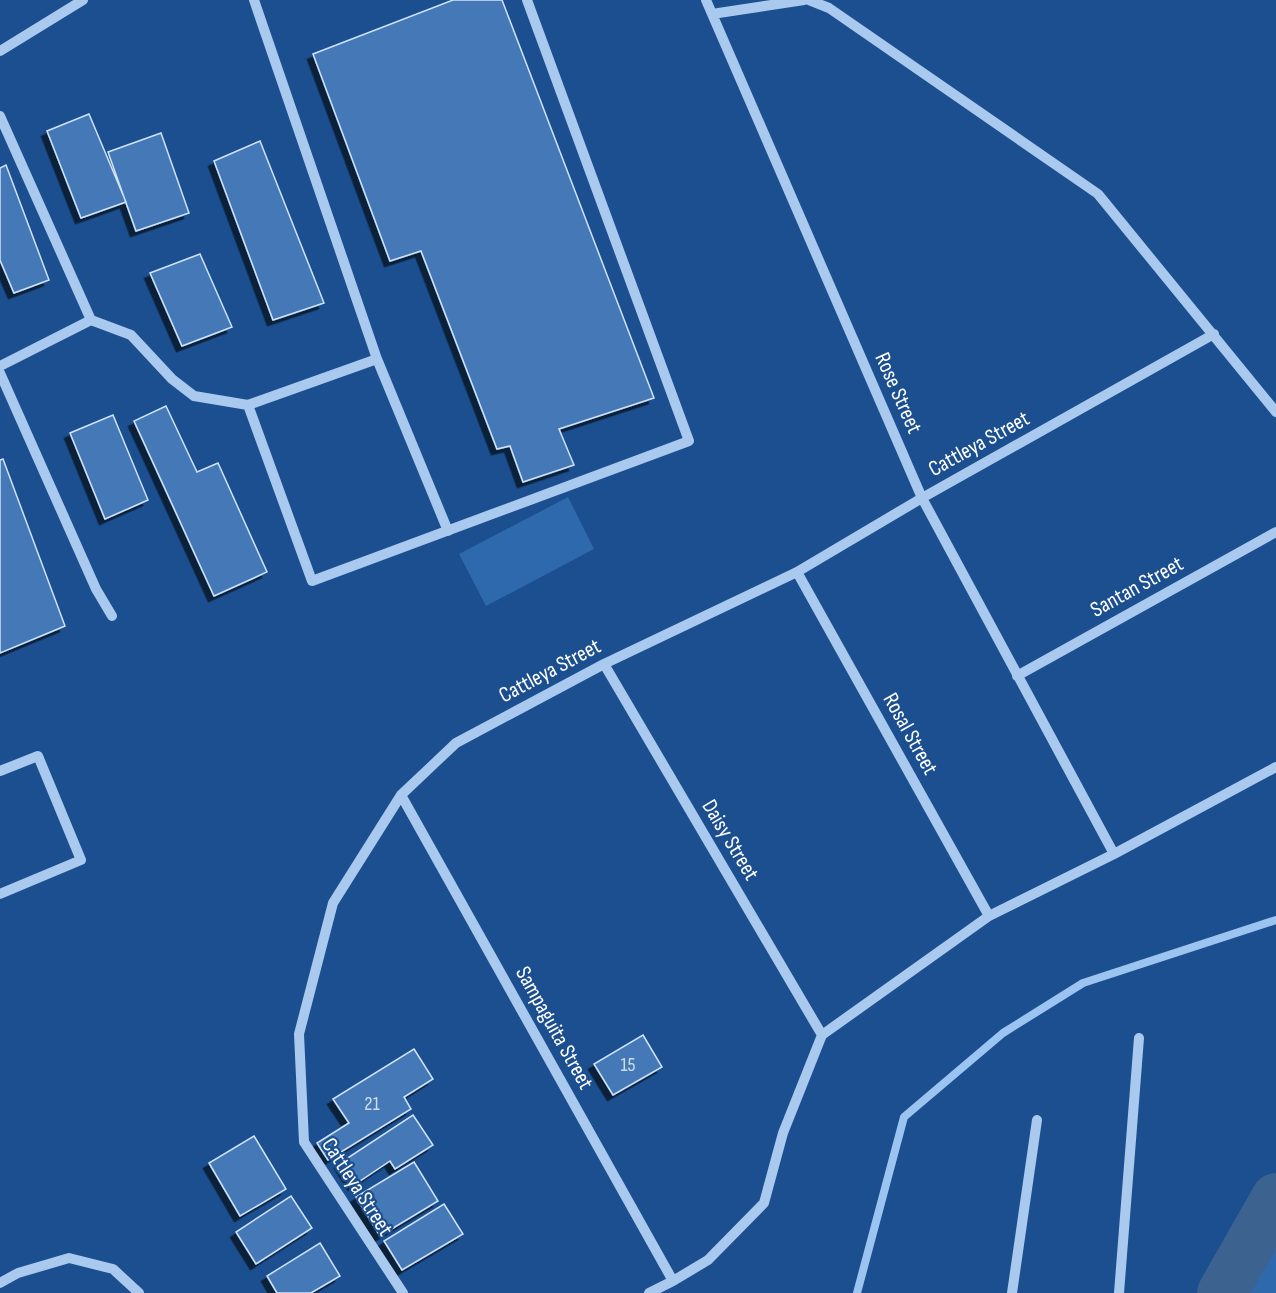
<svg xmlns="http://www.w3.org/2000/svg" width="1276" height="1293" viewBox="0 0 1276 1293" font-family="'Sofia Sans Condensed',sans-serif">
  <defs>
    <filter id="shadow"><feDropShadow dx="-5.5" dy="5.5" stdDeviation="0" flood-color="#0009"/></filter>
  </defs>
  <rect width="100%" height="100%" fill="#1b4f8f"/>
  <path fill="#2e69ad" d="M 568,497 L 594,549 L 486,606 L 459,554 Z
    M 1276,1198 L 1276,1293 L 1222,1293 L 1229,1281 Z"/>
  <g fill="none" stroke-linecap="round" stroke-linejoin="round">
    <path stroke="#9cc4f0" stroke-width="8" d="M 857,1293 L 904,1117 L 1003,1033 L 1083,983 L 1276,920"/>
    <path stroke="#3c6290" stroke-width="50" d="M 1222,1293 L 1276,1198"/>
  </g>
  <path fill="#4478b7" stroke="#cfe3fa" stroke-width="1.5" filter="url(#shadow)" d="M 453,0 L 502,0 L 654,398 L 559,429 L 574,465 L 523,482 L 510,446 L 497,449 L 421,251 L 390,261 L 313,54 Z
    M 89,114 L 126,202 L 81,218 L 47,131 Z
    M 161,133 L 189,213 L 136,231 L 108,152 Z
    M 260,141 L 324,303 L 273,320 L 214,161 Z
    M 6,165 L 49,280 L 14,293 L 0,260 L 0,168 Z
    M 200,254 L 232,327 L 182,346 L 150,273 Z
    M 166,406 L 197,472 L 218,463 L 267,572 L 214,596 L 134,421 Z
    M 113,415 L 148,500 L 105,519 L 70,433 Z
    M 3,459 L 65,626 L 0,653 L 0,460 Z
    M 643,1035 L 662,1067 L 613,1095 L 594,1064 Z
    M 414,1049 L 433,1079 L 404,1097 L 411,1109 L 328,1160 L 317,1143 L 349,1123 L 333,1099 Z
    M 413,1115 L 433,1145 L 395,1169 L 390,1161 L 354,1185 L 340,1163 Z
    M 254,1136 L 286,1189 L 240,1216 L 209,1163 Z
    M 414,1162 L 438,1201 L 380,1236 L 356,1197 Z
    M 291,1196 L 312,1228 L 256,1264 L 236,1232 Z
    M 444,1204 L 463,1234 L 402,1270 L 384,1241 Z
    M 320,1243 L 340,1276 L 311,1293 L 277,1293 L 267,1276 Z"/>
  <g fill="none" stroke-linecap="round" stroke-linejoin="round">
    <path stroke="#a9c9ee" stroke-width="10" d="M 254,0 L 377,359 L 448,531
      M 706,0 L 922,498 L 1114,854
      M 809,0 L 829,8 L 1098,194 L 1276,412
      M 712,14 L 804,0
      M 0,51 L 83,0
      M 0,116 L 91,320 L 131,335 L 172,379 L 194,396 L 248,405 L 377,359
      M 0,366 L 91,320
      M 0,373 L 96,589 L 112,616
      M 248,405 L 312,581 L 689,441 L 527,0
      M 797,572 L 989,916
      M 604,664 L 822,1035
      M 1017,676 L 1276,532
      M 0,771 L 38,756 L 81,860 L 0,894
      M 401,795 L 673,1281
      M 0,1283 L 18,1273 L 69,1258 L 113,1269 L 139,1293
      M 403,1293 L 304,1142 L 299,1034 L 333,903 L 401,795 L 456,743 L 604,664 L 797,572 L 922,498 L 1214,334
      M 649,1293 L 673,1281 L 708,1260 L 764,1203 L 783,1133 L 822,1035 L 989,916 L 1114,854 L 1276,767
      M 1012,1293 L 1037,1120
      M 1119,1293 L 1139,1038"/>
  </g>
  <g text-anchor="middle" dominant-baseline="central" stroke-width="4.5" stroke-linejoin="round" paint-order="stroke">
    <g font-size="20" fill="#d0dded">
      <text x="628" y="1065">15</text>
      <text x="372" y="1104">21</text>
    </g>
    <g font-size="22" fill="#fff" stroke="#1b4f8f">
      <text transform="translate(898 393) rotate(66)">Rose Street</text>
      <text transform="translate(979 444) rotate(-29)">Cattleya Street</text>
      <text transform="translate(1137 587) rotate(-29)">Santan Street</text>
      <text transform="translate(550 671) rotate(-28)">Cattleya Street</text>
      <text transform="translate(910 734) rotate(61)">Rosal Street</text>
      <text transform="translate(730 840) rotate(59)">Daisy Street</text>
      <text transform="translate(554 1028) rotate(61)">Sampaguita Street</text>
      <text transform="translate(357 1187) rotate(57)">Cattleya Street</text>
    </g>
  </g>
</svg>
